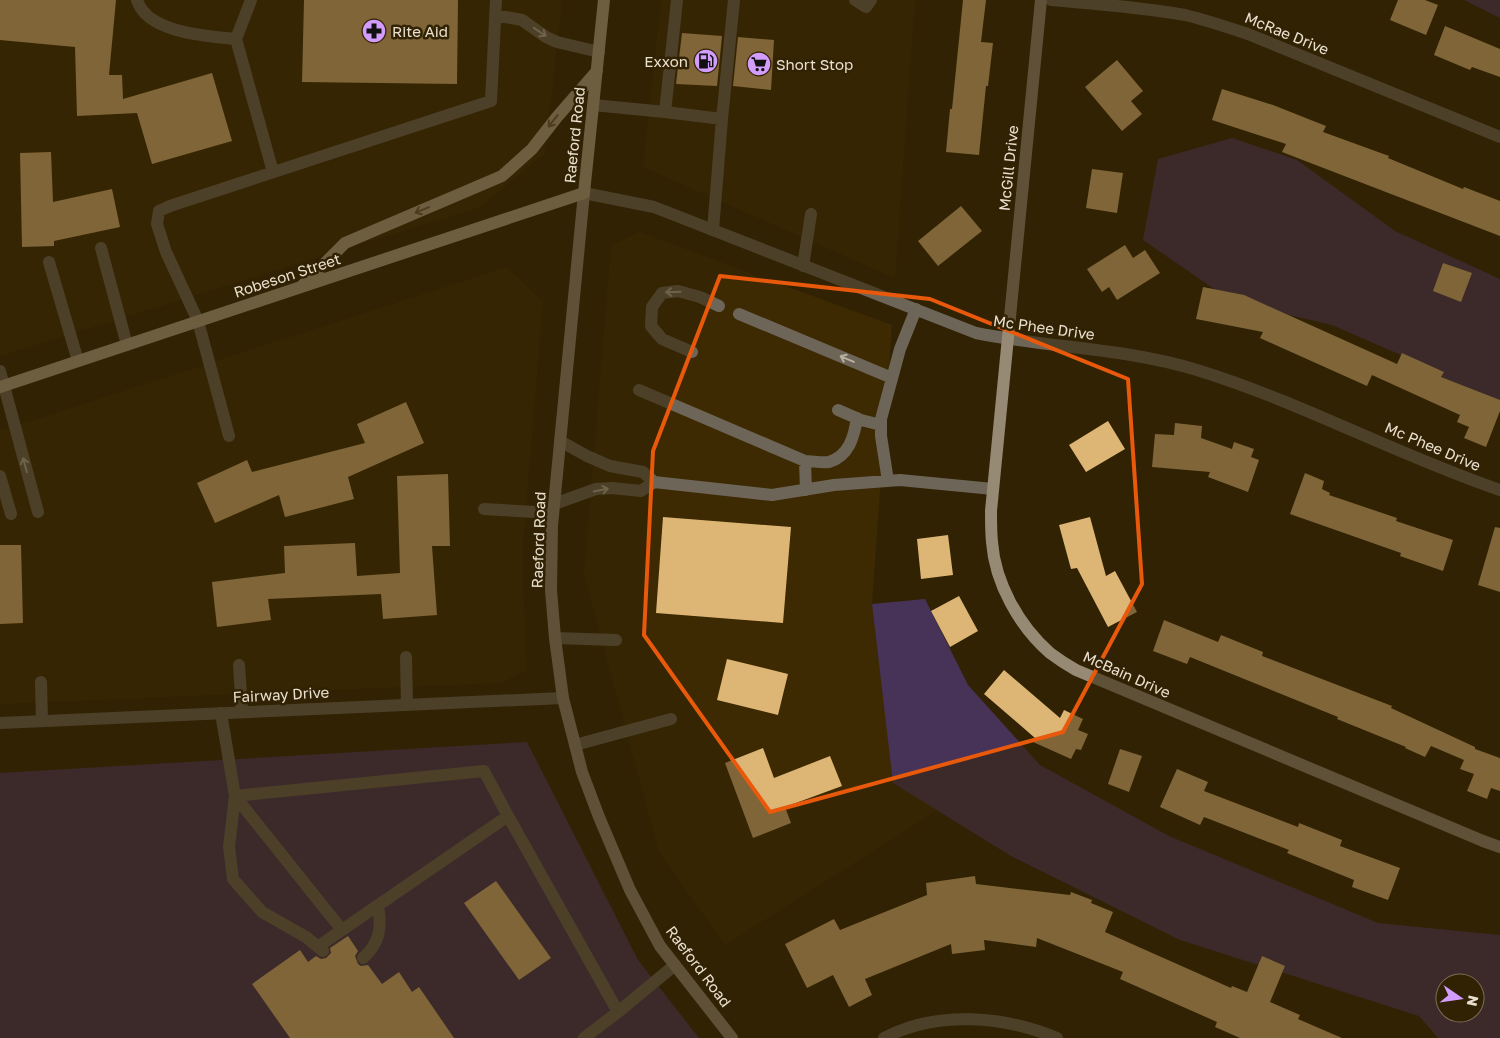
<svg xmlns="http://www.w3.org/2000/svg" width="1500" height="1038" viewBox="0 0 1500 1038" font-family="'Golos Text',sans-serif">
  <rect width="100%" height="100%" fill="#312204"/>
  <path fill="#3d2902" d="M 0,0 L 562,0 L 545,153 L 480,207 L 0,356 Z
    M 661,0 L 915,0 L 895,278 L 643,167 Z
    M 639,232 L 892,325 L 872,604 L 884,705 L 1006,767 L 725,945 L 659,852 L 584,574 L 611,246 Z
    M 507,267 L 543,302 L 522,556 L 527,670 L 501,683 L 0,704 L 0,431 Z"/>
  <path fill="#473357" fill-rule="evenodd" d="M 1464,0 L 1500,0 L 1500,18 Z
    M 1232,138 L 1297,160 L 1395,231 L 1500,279 L 1500,410 L 1490,407 L 1417,362 L 1332,325 L 1233,302 L 1143,240 L 1158,159 Z
    M 925,599 L 968,685 L 1040,765 L 1169,836 L 1378,923 L 1500,935 L 1500,1038 L 1438,1038 L 1419,1016 L 1180,940 L 1011,856 L 893,783 L 872,604 ZM 1445,983 L 1475,983 L 1475,1013 L 1445,1013 Z
    M 527,742 L 638,960 L 699,1038 L 0,1038 L 0,773 Z"/>
  <path fill="#ddb675" d="M 0,0 L 116,0 L 109,75 L 122,75 L 123,99 L 212,73 L 232,141 L 152,164 L 137,113 L 77,116 L 75,47 L 0,40 Z
    M 304,0 L 458,0 L 457,84 L 302,82 Z
    M 963,0 L 986,0 L 981,42 L 993,43 L 988,86 L 986,86 L 979,155 L 946,152 L 950,109 L 952,109 Z
    M 1398,0 L 1425,0 L 1438,5 L 1426,35 L 1390,20 Z
    M 1445,26 L 1500,49 L 1500,77 L 1472,67 L 1470,70 L 1434,55 Z
    M 682,33 L 722,36 L 717,86 L 676,84 Z
    M 738,37 L 774,40 L 771,90 L 733,86 Z
    M 1117,60 L 1143,91 L 1131,101 L 1142,114 L 1122,131 L 1085,87 Z
    M 1222,89 L 1273,105 L 1326,126 L 1323,132 L 1389,156 L 1388,158 L 1463,189 L 1464,187 L 1500,201 L 1500,236 L 1282,152 L 1286,144 L 1212,120 Z
    M 51,152 L 53,202 L 112,189 L 120,227 L 54,241 L 54,246 L 22,247 L 20,153 Z
    M 1092,169 L 1123,173 L 1117,213 L 1086,208 Z
    M 961,206 L 982,231 L 938,266 L 918,241 Z
    M 1125,245 L 1133,258 L 1145,250 L 1160,273 L 1117,300 L 1109,287 L 1102,292 L 1087,269 Z
    M 1443,263 L 1472,273 L 1461,302 L 1433,291 Z
    M 1203,287 L 1244,295 L 1397,364 L 1402,353 L 1444,372 L 1441,377 L 1500,400 L 1500,411 L 1486,447 L 1464,438 L 1469,427 L 1457,422 L 1460,415 L 1372,375 L 1367,386 L 1260,338 L 1263,332 L 1196,319 Z
    M 406,402 L 424,443 L 348,477 L 354,499 L 285,517 L 279,495 L 215,523 L 197,483 L 247,460 L 252,472 L 365,443 L 357,424 Z
    M 1108,421 L 1125,449 L 1086,472 L 1069,445 Z
    M 1175,423 L 1202,426 L 1201,438 L 1232,449 L 1234,442 L 1254,449 L 1251,457 L 1259,460 L 1248,492 L 1208,477 L 1210,472 L 1152,467 L 1155,434 L 1174,435 Z
    M 1305,473 L 1324,481 L 1322,489 L 1330,493 L 1329,495 L 1397,518 L 1396,521 L 1453,540 L 1443,571 L 1400,556 L 1401,553 L 1290,514 Z
    M 448,474 L 450,546 L 432,546 L 437,615 L 383,619 L 381,594 L 268,599 L 271,620 L 217,627 L 212,582 L 285,573 L 284,546 L 355,543 L 357,576 L 400,573 L 397,476 Z
    M 663,517 L 791,527 L 783,623 L 656,613 Z
    M 1090,517 L 1106,576 L 1115,571 L 1137,612 L 1108,627 L 1077,568 L 1071,569 L 1059,525 Z
    M 1495,527 L 1500,528 L 1500,592 L 1478,585 Z
    M 948,535 L 953,575 L 921,579 L 917,539 Z
    M 0,545 L 21,545 L 23,623 L 0,624 Z
    M 959,596 L 978,631 L 950,647 L 931,611 Z
    M 1164,620 L 1218,642 L 1221,635 L 1263,652 L 1262,656 L 1392,706 L 1391,708 L 1475,747 L 1475,749 L 1500,758 L 1500,791 L 1491,788 L 1487,799 L 1467,791 L 1474,774 L 1460,769 L 1464,760 L 1431,746 L 1425,757 L 1405,748 L 1406,747 L 1337,719 L 1338,717 L 1190,657 L 1187,664 L 1153,651 Z
    M 727,659 L 788,674 L 778,715 L 717,700 Z
    M 1004,670 L 1060,718 L 1064,710 L 1083,719 L 1078,730 L 1088,734 L 1081,750 L 1076,749 L 1071,759 L 1033,742 L 1035,738 L 984,694 Z
    M 763,748 L 774,778 L 830,756 L 842,786 L 785,807 L 791,823 L 753,838 L 725,763 Z
    M 1120,749 L 1142,756 L 1129,792 L 1108,784 Z
    M 1177,769 L 1208,782 L 1204,791 L 1298,827 L 1299,823 L 1342,840 L 1340,846 L 1400,868 L 1388,900 L 1352,887 L 1354,880 L 1287,853 L 1289,850 L 1204,817 L 1200,825 L 1160,807 Z
    M 975,876 L 976,884 L 1070,895 L 1071,892 L 1092,900 L 1091,903 L 1113,912 L 1105,932 L 1231,988 L 1232,986 L 1247,992 L 1262,956 L 1285,966 L 1270,1002 L 1300,1015 L 1298,1019 L 1342,1038 L 1240,1038 L 1215,1027 L 1217,1022 L 1120,979 L 1123,972 L 1037,938 L 1036,947 L 984,940 L 985,950 L 952,954 L 951,944 L 865,979 L 872,995 L 849,1007 L 833,975 L 807,988 L 785,944 L 834,919 L 840,930 L 927,895 L 926,883 Z
    M 496,881 L 551,958 L 519,980 L 464,903 Z
    M 348,936 L 358,951 L 355,956 L 358,964 L 361,966 L 368,965 L 382,984 L 399,972 L 412,992 L 419,987 L 454,1038 L 290,1038 L 252,984 L 300,950 L 308,962 L 316,956 L 321,959 L 326,958 L 331,953 L 330,948 Z"/>
  <g fill="none" stroke-linecap="round" stroke-linejoin="round">
    <path stroke="#6d6558" stroke-width="12" d="M 137,0 C 147,33 207,36 236,39
      M 251,0 L 236,39 L 273,172
      M 677,0 L 665,112 L 722,119 L 734,0
      M 855,0 L 866,7 L 871,0
      M 495,15 L 522,20 L 546,37 L 557,42 L 599,52
      M 593,105 L 665,112
      M 713,230 L 722,119
      M 101,248 L 127,345
      M 49,262 L 78,361
      M 803,266 L 811,214
      M 739,314 L 892,378
      M 692,352 L 662,339 L 651,326 L 652,307 L 662,293 L 678,291 L 700,297 L 719,306
      M 0,371 L 38,512
      M 639,390 L 805,461 C 812,461 822,463 829,462 C 849,456 854,437 857,418
      M 838,410 L 861,420 L 881,425
      M 229,436 L 198,321 L 166,252 L 157,224 L 159,211 L 170,206 L 491,101 L 496,0
      M 560,441 L 587,456 L 610,466 L 643,472 L 654,482 L 772,495 L 834,485 L 900,480 L 993,489
      M 805,461 L 806,490
      M 0,476 L 11,514
      M 888,481 L 881,436 L 881,419 L 900,349 L 916,309
      M 554,504 L 596,489 L 612,488 L 641,491 L 654,482
      M 484,509 L 553,513
      M 555,638 L 616,640
      M 406,657 L 407,705
      M 239,665 L 242,712
      M 41,682 L 42,721
      M 221,713 L 235,796 L 342,930 L 508,816 L 618,1012 L 675,965
      M 575,745 L 671,719
      M 319,946 L 342,930
      M 323,951 L 306,937 L 262,912 L 233,879 L 229,847 L 235,796 L 484,771 L 508,816
      M 363,958 C 380,943 382,927 378,906
      M 584,1038 L 618,1012"/>
    <path stroke="#6d6558" stroke-width="12" d="M 1051,0 C 1096,4 1141,7 1185,15 C 1206,20 1227,27 1248,34 L 1500,137
      M 584,193 L 654,207 L 976,333 C 1049,348 1126,348 1197,370 C 1301,402 1397,455 1500,490
      M 0,723 L 563,698
      M 884,1038 C 937,1010 1004,1016 1057,1038"/>
    <path stroke="#968a75" stroke-width="12" d="M 1041,0 L 991,511 C 991,521 991,532 992,542 C 995,583 1019,626 1050,653 C 1058,659 1067,665 1076,670 L 1483,841 L 1500,847
      M 584,193 L 552,526 L 551,590 L 555,638 L 563,698 L 582,772 L 599,817 L 630,890 L 660,946 L 732,1038"/>
    <path stroke="#b6a68b" stroke-width="12" d="M 302,286 L 345,243 L 502,176 L 532,149 L 557,117 L 597,71
      M 0,387 L 584,193 L 604,0"/>
  </g>
  <defs><path id="oneway-shaft" d="M-6 0H5M1.5-3L5.5 0L1.5 3" fill="none" stroke-width="1.6" stroke-linecap="round" stroke-linejoin="round" transform="scale(1.25)"/></defs>
  <g stroke="#b8af9f">
    <use href="#oneway-shaft" transform="translate(540 32) rotate(34)"/>
    <use href="#oneway-shaft" transform="translate(673 292) rotate(178)"/>
    <use href="#oneway-shaft" transform="translate(847 359) rotate(-157)"/>
    <use href="#oneway-shaft" transform="translate(25 465) rotate(-105)"/>
    <use href="#oneway-shaft" transform="translate(601 490) rotate(-11)"/>
  </g>
  <g stroke="#6d5d41">
    <use href="#oneway-shaft" transform="translate(553 121) rotate(128)"/>
    <use href="#oneway-shaft" transform="translate(422 210) rotate(157)"/>
  </g>
  <path d="M0 0H1500V1038H0ZM 720,276 L 930,299 L 1128,379 L 1142,584 L 1063,732 L 770,812 L 644,635 L 653,451 Z" fill="#312204" fill-opacity=".55" fill-rule="evenodd"/>
  <path fill="none" stroke="#e8590c" stroke-width="4" stroke-linejoin="round" d="M 720,276 L 930,299 L 1128,379 L 1142,584 L 1063,732 L 770,812 L 644,635 L 653,451 Z"/>
  <defs>
    <g id="pharmacy-disc" transform="scale(1.25)"><circle r="9.5" fill="#d29dfd" stroke="#312204"/><path d="M-2-6h4v4h4v4h-4v4h-4v-4h-4v-4h4Z" fill="#111"/></g>
    <g id="fuel-disc" transform="scale(1.25)"><circle r="9.5" fill="#d29dfd" stroke="#312204"/><path d="M-5.5-6h7V0h2V4h1.3V-2.5L3-4.5l.8-.8L6-3V5H2.5V1h-1V6h-7ZM-4.2-4.7v3.2H.2V-4.7Z" fill="#111"/></g>
    <g id="supermarket-disc" transform="scale(1.25)"><circle r="9.5" fill="#d29dfd" stroke="#312204"/><path d="M-6-5.5h2.5l.6 2H6L4.5 2H-2.5L-4.4-4H-6ZM-1.5 3.2a1.3 1.3 0 1 0 .1 0ZM3 3.2a1.3 1.3 0 1 0 .1 0Z" fill="#111"/></g>
  </defs>
  <g fill-rule="evenodd">
    <use href="#pharmacy-disc" x="374" y="31"/>
    <use href="#fuel-disc" x="706" y="61"/>
    <use href="#supermarket-disc" x="759" y="64"/>
  </g>
  <g text-anchor="middle" dominant-baseline="central" stroke-width="5" stroke-linejoin="round" paint-order="stroke">
    <g font-size="15" fill="#eae0cf" stroke="#312204" text-anchor="start">
      <text x="392" y="31">Rite Aid</text>
      <text x="688" y="61" text-anchor="end">Exxon</text>
      <text x="776" y="64">Short Stop</text>
    </g>
    <g font-size="15" fill="#eae0cf" stroke="#312204">
      <text transform="translate(1287 33) rotate(22)">McRae Drive</text>
      <text transform="translate(574 135) rotate(-84)">Raeford Road</text>
      <text transform="translate(1008 168) rotate(-84)">McGill Drive</text>
      <text transform="translate(287 275) rotate(-18)">Robeson Street</text>
      <text transform="translate(1044 327) rotate(8)">Mc Phee Drive</text>
      <text transform="translate(1433 446) rotate(23)">Mc Phee Drive</text>
      <text transform="translate(538 540) rotate(-88)">Raeford Road</text>
      <text transform="translate(1127 674) rotate(24)">McBain Drive</text>
      <text transform="translate(281 694) rotate(-3)">Fairway Drive</text>
      <text transform="translate(699 966) rotate(53)">Raeford Road</text>
    </g>
  </g>
  <g transform="translate(1460 998) rotate(103)"><circle r="24" fill="#312204" stroke="#7b6e55"/>
  <path d="M0-4L9 19L0 12L-9 19Z" fill="#d29dfd"/>
  <text y="-8" font-size="14" font-weight="bold" text-anchor="middle" fill="#eae0cf">N</text>
  </g>
</svg>
